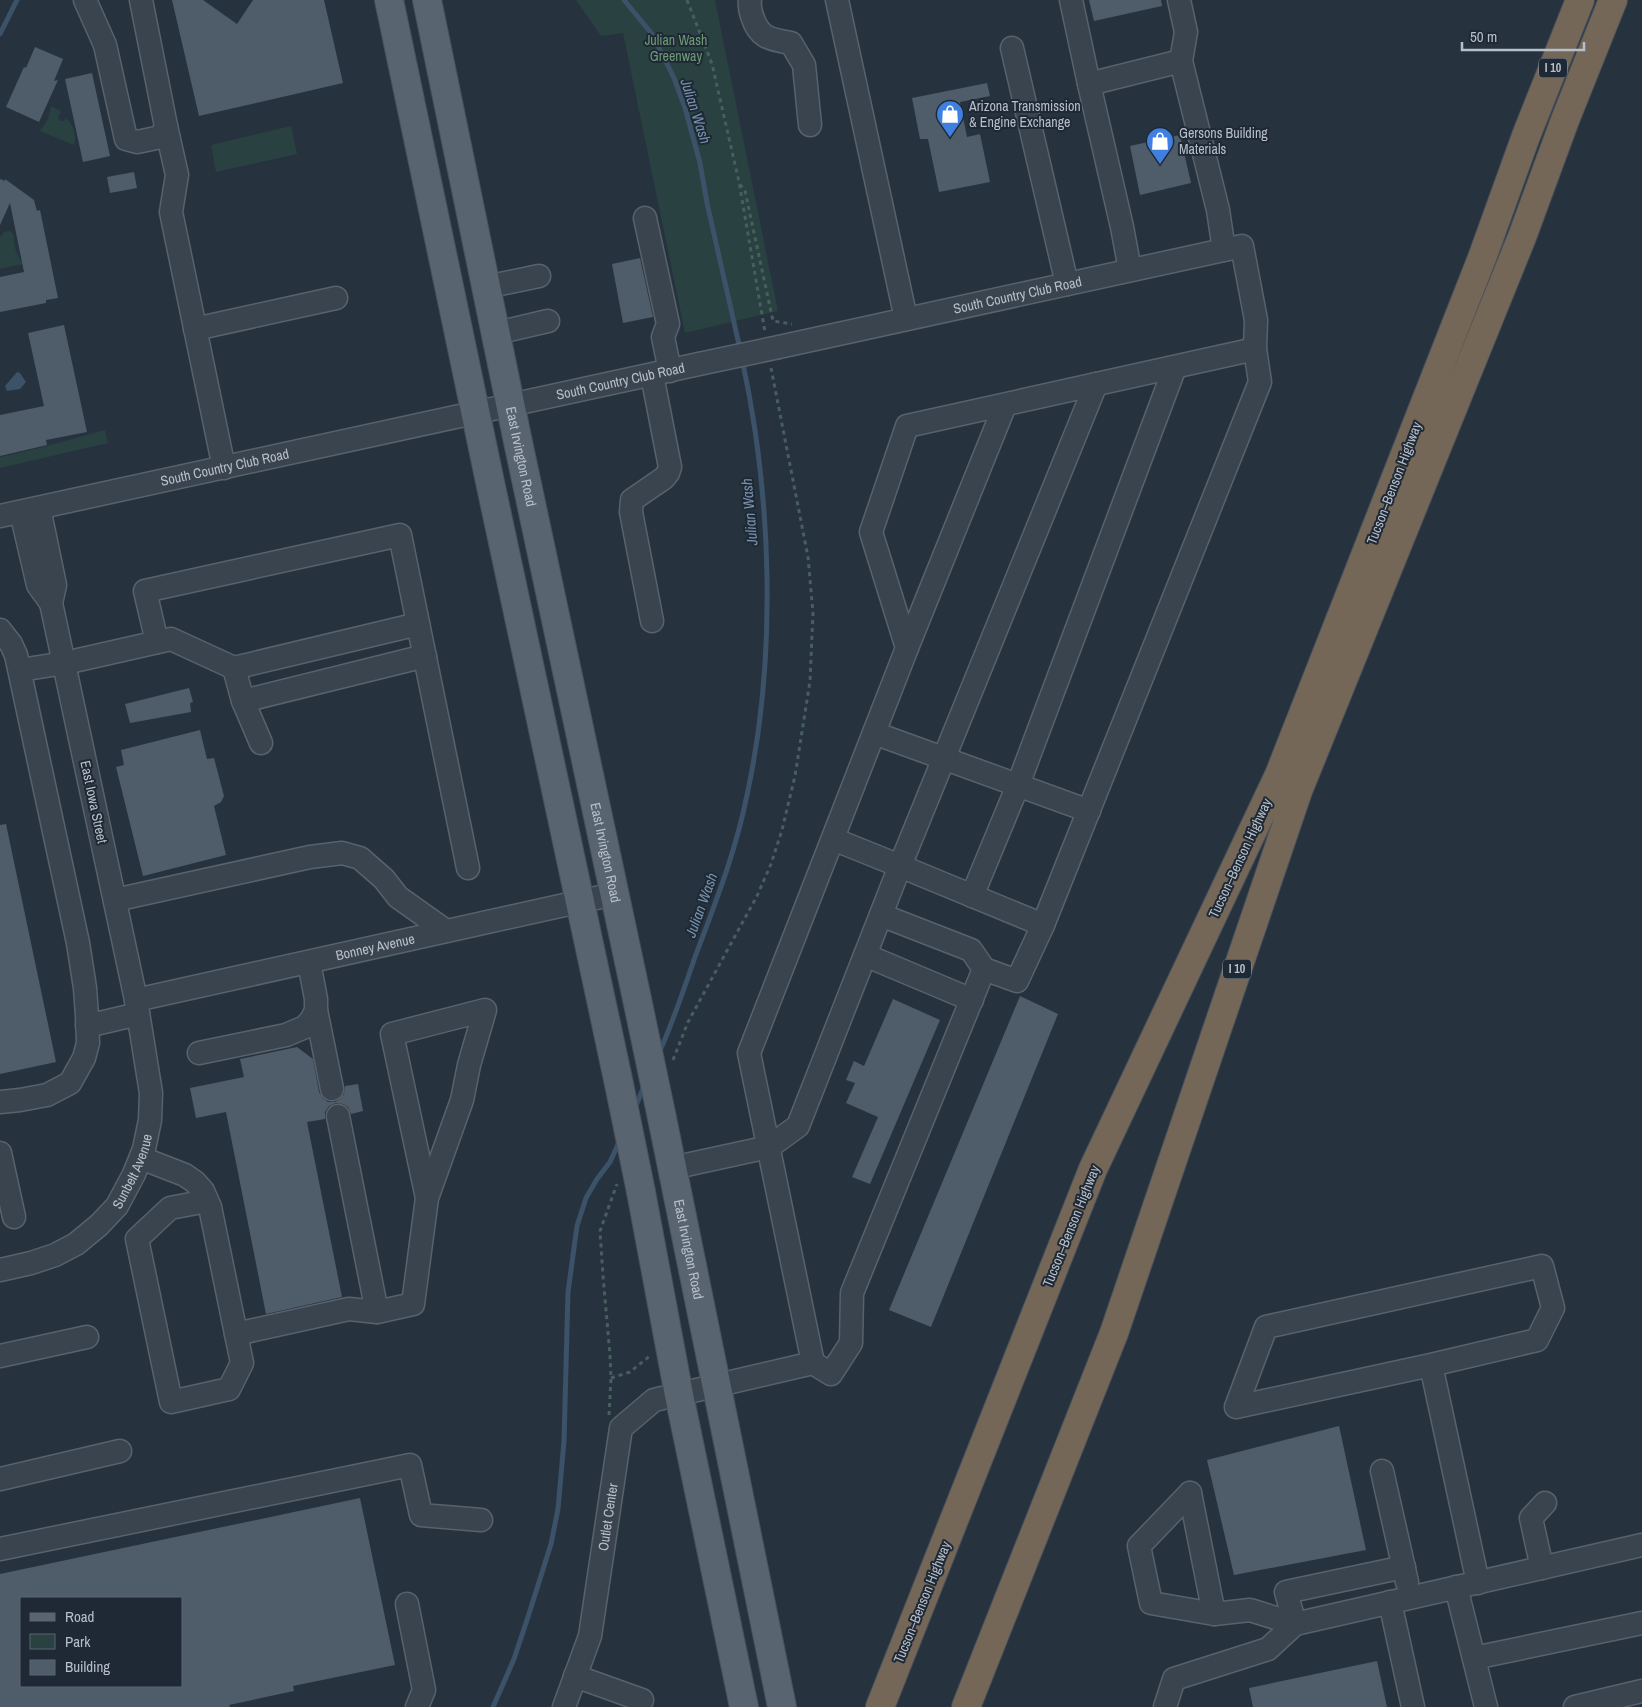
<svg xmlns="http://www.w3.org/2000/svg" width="1642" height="1707" viewBox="0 0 1642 1707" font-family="'Archivo Narrow',sans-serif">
  <rect width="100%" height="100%" fill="#26333f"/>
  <path fill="#294141" d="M 576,0 L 715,0 L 778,311 L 685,333 L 623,33 L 601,36 Z
    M 51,106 L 61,111 L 58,118 L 61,121 L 64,121 L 66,118 C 73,125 77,135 74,145 L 40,131 L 48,119 Z
    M 291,126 L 297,154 L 216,172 L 211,145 Z
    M 10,231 L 14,235 C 13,246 17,255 23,264 L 0,269 L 0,237 L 4,232 Z
    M 105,430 L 108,443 L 0,468 L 0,457 C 36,450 70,439 105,430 Z"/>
  <path fill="#3c5268" d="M 17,372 L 20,373 L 26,382 L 20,389 L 7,391 L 5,386 Z"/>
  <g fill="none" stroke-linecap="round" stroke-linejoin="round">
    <path stroke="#3c5268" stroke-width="5" d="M 624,0 L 652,34 L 674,78 L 685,108 L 700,163 L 707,203 L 740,349
      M 0,34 L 17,0
      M 659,1053 C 673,1022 684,989 695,957 C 715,904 736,851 747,795 C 777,657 772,497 742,359
      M 635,1108 L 644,1086
      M 493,1707 L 514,1659 L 528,1617 L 551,1544 L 558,1509 L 564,1441 L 568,1292 L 577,1226 L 586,1198 L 597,1179 L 610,1162 L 620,1140"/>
  </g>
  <path fill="#4f5c6a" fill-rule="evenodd" d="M 172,0 L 203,0 L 237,24 L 253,0 L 324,0 L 343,83 L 199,116 Z
    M 1089,0 L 1161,0 L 1162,6 L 1094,21 Z
    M 35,47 L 63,59 L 54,81 L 58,80 L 39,122 L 6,107 L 24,67 L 26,68 Z
    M 92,73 L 110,156 L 83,162 L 65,79 Z
    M 987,83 L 990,96 L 960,102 L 967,137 L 980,134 L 990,182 L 939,192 L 928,139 L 920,139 L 912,98 Z
    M 1180,135 L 1191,183 L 1140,195 L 1130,146 Z
    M 134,172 L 137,188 L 110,193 L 107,177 Z
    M 0,179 L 5,181 L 5,179 L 34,200 L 37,211 L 40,210 L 58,298 L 46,300 L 46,303 L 0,312 L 0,277 L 24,272 L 10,203 L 0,225 Z
    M 640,258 L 653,317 L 623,323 L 612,264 Z
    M 64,325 L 87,432 L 46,440 L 47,445 L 0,456 L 0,415 L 44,406 L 28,333 Z
    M 189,688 L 193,702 L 190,703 L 191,712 L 130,723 L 125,704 Z
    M 200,730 L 207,759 L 214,758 L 224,796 L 221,802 L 214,806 L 226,855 L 143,876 L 116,767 L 124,765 L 121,750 Z
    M 6,824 L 56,1062 L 0,1074 L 0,825 Z
    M 1020,996 L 1058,1014 L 931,1327 L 889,1310 Z
    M 893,999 L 940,1020 L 870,1184 L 852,1177 L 878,1117 L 846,1103 L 855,1083 L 846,1080 L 854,1061 L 864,1066 Z
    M 297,1047 L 313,1059 L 319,1092 L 323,1098 L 328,1102 L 335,1102 L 340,1099 L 344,1094 L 345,1086 L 358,1084 L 363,1111 L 351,1114 L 348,1107 L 343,1104 L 336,1103 L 329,1106 L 325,1112 L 325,1119 L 307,1122 L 342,1297 L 266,1314 L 226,1112 L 196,1118 L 190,1088 L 244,1077 L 240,1059 Z
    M 1339,1426 L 1366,1550 L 1234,1575 L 1207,1460 Z
    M 360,1498 L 395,1665 L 293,1686 L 294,1691 L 229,1705 L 230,1707 L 0,1707 L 0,1574 ZM 21,1598 L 181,1598 L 181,1686 L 21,1686 Z
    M 1377,1661 L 1387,1707 L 1253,1707 L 1249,1688 Z"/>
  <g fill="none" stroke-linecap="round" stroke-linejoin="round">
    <g stroke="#58626d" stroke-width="25">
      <g id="minor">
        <path d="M 85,0 L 105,45 L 126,139 L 137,142 L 161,137 L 166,126 L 141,0"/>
        <path d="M 750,0 C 749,6 750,10 752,16 C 759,38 769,39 791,43 L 804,65 L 810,125"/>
        <path d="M 837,0 L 906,319"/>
        <path d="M 1071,0 L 1089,84"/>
        <path d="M 1179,0 L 1186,32 L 1181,61"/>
        <path d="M 1012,48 L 1067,284"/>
        <path d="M 166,126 L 177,175 L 171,212 L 224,468"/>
        <path d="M 645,218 L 668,324 L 663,337 L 670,371"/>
        <path d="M 1130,270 L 1122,227 L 1089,84 L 1181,61 L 1218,210 L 1224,250"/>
        <path d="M 486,287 L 539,276"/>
        <path d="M 195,329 L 336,298"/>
        <path d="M 496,333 L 548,321"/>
        <path id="s1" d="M 779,347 L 1242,246 L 1256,320 L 1255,349"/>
        <path d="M 652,375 L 670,467 L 668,473 L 664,478 L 632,500 L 631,512 L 652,621"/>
        <path d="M 21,512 L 38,585 L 51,603 L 55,585 L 39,508"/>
        <path id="s2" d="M 0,516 L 699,364"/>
        <path d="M 0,630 L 11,644 L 16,655 L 78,943 L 85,988 L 87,1016 L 88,1043 L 84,1058 L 70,1083 L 47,1095 L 20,1100 L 0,1102"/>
        <path d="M 157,642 L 145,591 L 400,535 L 468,868"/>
        <path d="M 907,648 L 1005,405"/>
        <path d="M 234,668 L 243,701 L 425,656"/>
        <path d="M 20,670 L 65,663 L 171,639 L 234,668 L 418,624"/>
        <path d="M 243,701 L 261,743"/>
        <path d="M 874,733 L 1089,811"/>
        <path d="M 972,896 L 1018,785 L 1175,367"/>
        <path d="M 115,900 L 310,857 L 342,853 L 360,858 L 384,879 L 398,897 L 446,931"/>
        <path d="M 881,915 L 971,950 L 984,969"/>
        <path d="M 1043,925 L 900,866 L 1096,384"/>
        <path d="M 865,955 L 972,1000"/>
        <path id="s3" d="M 136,1000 L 614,894"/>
        <path d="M 316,1010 L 332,1089"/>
        <path d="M 87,1026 L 138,1014"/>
        <path d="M 199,1053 L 286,1035 L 305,1027 L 312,1019 L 316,1010 L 316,999 L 309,962"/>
        <path d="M 338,1116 L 377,1312 L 413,1304 L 427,1198 L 392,1034 L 485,1010 L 469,1065 L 462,1100 L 427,1198"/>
        <path d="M 0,1153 L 14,1217"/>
        <path d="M 141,1158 L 185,1175 L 195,1182 L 203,1191 L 210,1207 L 242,1363 L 229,1389 L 171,1402 L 137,1239 L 170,1208 L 207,1201"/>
        <path d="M 672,1168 L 769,1147 L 798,1126 L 900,866 L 833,839"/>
        <path id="s4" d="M 0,1270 L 31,1263 L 55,1255 L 76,1244 L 99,1225 L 117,1206 L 134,1174 L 144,1149 L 150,1120 L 151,1093 L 136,1000 L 51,603"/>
        <path d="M 236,1334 L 349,1309 L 377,1312"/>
        <path d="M 0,1356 L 87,1337"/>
        <path d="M 1431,1365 L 1236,1407 L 1266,1327 L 1542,1266 L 1553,1308 L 1537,1340 L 1431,1365 L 1478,1583"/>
        <path d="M 1382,1471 L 1407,1582"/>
        <path d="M 0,1479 L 120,1451"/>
        <path d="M 1190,1493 L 1214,1614 L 1250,1610 L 1295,1624 L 1642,1545"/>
        <path d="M 1190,1493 L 1139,1546 L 1151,1603 L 1214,1614"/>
        <path d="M 0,1549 L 410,1465 L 421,1515 L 481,1520"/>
        <path d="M 1542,1568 L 1531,1518 L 1545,1503"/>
        <path d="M 1456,1587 L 1486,1707"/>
        <path d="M 1390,1602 L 1413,1707"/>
        <path d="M 407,1604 L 424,1690 L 417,1707"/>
        <path d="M 1295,1624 L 1286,1592 L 1404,1567"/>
        <path d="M 1474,1658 L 1642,1623"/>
        <path d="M 575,1676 L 642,1700"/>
        <path id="s5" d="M 564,1707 L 590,1636 L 621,1428 L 654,1400 L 813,1363 L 831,1374 L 851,1343 L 852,1293 L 984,969 L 1017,981 L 1043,925 L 1260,382 L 1255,349 L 907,426 L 871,532 L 907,648 L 749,1053 L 813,1363"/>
        <path d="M 1165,1707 L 1174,1679 L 1268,1649 L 1295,1624"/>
        <path d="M 1575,1707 L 1642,1691"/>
      </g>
    </g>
    <g stroke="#47505c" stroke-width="30">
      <g id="major">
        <path d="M 389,0 L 490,482 L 619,1084"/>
        <path id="s6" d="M 427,0 L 518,442 L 637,999"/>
        <path id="s7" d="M 662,1118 L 782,1707"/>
        <path d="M 641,1192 L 679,1395 L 744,1707"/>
      </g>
    </g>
    <g stroke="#454f5a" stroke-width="30">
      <path id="highway" d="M 880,1707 L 1093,1169 L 1279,775 L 1482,258 L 1526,136 L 1580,0
        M 966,1707 L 1114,1333 L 1298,791 L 1522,237 L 1565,120 L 1613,0"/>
    </g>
    <path stroke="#485e5f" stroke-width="3" stroke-dasharray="4 4" stroke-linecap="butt" d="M 687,0 L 712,64 L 739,182 L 765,332
      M 740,184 L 745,191 L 773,321 L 792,324
      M 673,1060 L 688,1022 L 757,896 L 771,864 L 782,830 L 795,776 L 810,681 L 813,613 L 808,557 L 771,368
      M 611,1378 L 630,1372 L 651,1355
      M 609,1415 L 611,1378 L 610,1355 L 603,1276 L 600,1231 L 617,1184"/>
    <use href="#minor" stroke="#3a444f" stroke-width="22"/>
    <use href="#major" stroke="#58646f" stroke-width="28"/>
    <use href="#highway" stroke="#756757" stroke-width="28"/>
    <g stroke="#58626d" stroke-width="25" stroke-linecap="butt">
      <path id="minor-bridge" d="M 699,364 L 779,347"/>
    </g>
    <g stroke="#47505c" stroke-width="30" stroke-linecap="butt">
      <path id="major-bridge" d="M 637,999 L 662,1118
        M 619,1084 L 641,1192"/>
    </g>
    <use href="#minor-bridge" stroke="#3a444f" stroke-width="22"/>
    <use href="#major-bridge" stroke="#58646f" stroke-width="28"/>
  </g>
  <defs>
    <g id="shop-pin" transform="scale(1.4375)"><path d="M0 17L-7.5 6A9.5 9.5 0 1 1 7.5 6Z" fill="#3f7fe0" stroke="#1f2935"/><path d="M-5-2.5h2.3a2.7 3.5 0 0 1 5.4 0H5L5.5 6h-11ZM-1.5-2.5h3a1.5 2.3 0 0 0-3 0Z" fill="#fff"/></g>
  </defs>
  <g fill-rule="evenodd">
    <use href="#shop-pin" x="950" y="114"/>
    <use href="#shop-pin" x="1160" y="141"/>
  </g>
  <g text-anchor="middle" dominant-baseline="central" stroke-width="4" stroke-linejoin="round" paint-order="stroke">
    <g fill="#1f2935" stroke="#89929d" stroke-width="1">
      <rect x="1539" y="58.5" width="28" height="19" rx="4"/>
      <rect x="1223" y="959.5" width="28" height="19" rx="4"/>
    </g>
    <g font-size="12" font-weight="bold" fill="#b7bfca">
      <text x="1553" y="68">I 10</text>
      <text x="1237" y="969">I 10</text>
    </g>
    <g font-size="14" fill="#6e9a75" stroke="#1f2935">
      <text x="676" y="40">Julian Wash<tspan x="676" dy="16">Greenway</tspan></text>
    </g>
    <g font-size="14" fill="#b7bfca" stroke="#1f2935" text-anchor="start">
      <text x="969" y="106">Arizona Transmission<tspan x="969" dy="16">&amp; Engine Exchange</tspan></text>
      <text x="1179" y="133">Gersons Building<tspan x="1179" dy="16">Materials</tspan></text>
    </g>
    <g font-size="14" fill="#b7bfca" stroke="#1f2935">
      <text stroke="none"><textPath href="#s1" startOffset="244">South Country Club Road</textPath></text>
      <text stroke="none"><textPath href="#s2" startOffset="635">South Country Club Road</textPath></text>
      <text stroke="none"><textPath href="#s6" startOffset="466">East Irvington Road</textPath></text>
      <text stroke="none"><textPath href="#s2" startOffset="230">South Country Club Road</textPath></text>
      <text transform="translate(1394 483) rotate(-69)">Tucson–Benson Highway</text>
      <text transform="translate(94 802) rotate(78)">East Iowa Street</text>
      <text stroke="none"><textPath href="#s6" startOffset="871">East Irvington Road</textPath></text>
      <text transform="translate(1240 858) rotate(-65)">Tucson–Benson Highway</text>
      <text stroke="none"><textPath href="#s3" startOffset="245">Bonney Avenue</textPath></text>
      <text stroke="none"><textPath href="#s4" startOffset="175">Sunbelt Avenue</textPath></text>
      <text transform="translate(1071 1226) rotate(-68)">Tucson–Benson Highway</text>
      <text stroke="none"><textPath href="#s7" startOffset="134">East Irvington Road</textPath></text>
      <text stroke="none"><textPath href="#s5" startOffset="196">Outlet Center</textPath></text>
      <text transform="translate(922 1602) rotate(-68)">Tucson–Benson Highway</text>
    </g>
    <g font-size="15" font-style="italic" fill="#7892ac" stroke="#1f2935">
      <text transform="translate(696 111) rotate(72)">Julian Wash</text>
      <text transform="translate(749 512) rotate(-95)">Julian Wash</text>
      <text transform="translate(701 905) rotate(-70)">Julian Wash</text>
    </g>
  </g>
  <rect x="20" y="1597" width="162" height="90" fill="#1f2935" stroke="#5c6571"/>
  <rect x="30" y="1613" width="25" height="8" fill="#58646f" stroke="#5c6571"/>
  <text x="65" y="1622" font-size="15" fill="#b7bfca">Road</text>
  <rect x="30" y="1634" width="25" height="15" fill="#294141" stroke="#5c6571"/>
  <text x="65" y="1647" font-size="15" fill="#b7bfca">Park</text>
  <rect x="30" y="1660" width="25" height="15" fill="#4f5c6a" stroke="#5c6571"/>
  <text x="65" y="1672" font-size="15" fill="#b7bfca">Building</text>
  <path d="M1462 42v8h122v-8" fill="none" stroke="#b7bfca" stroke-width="2.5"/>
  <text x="1470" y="42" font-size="15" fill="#b7bfca" stroke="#1f2935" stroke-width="4" paint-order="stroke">50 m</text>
</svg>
